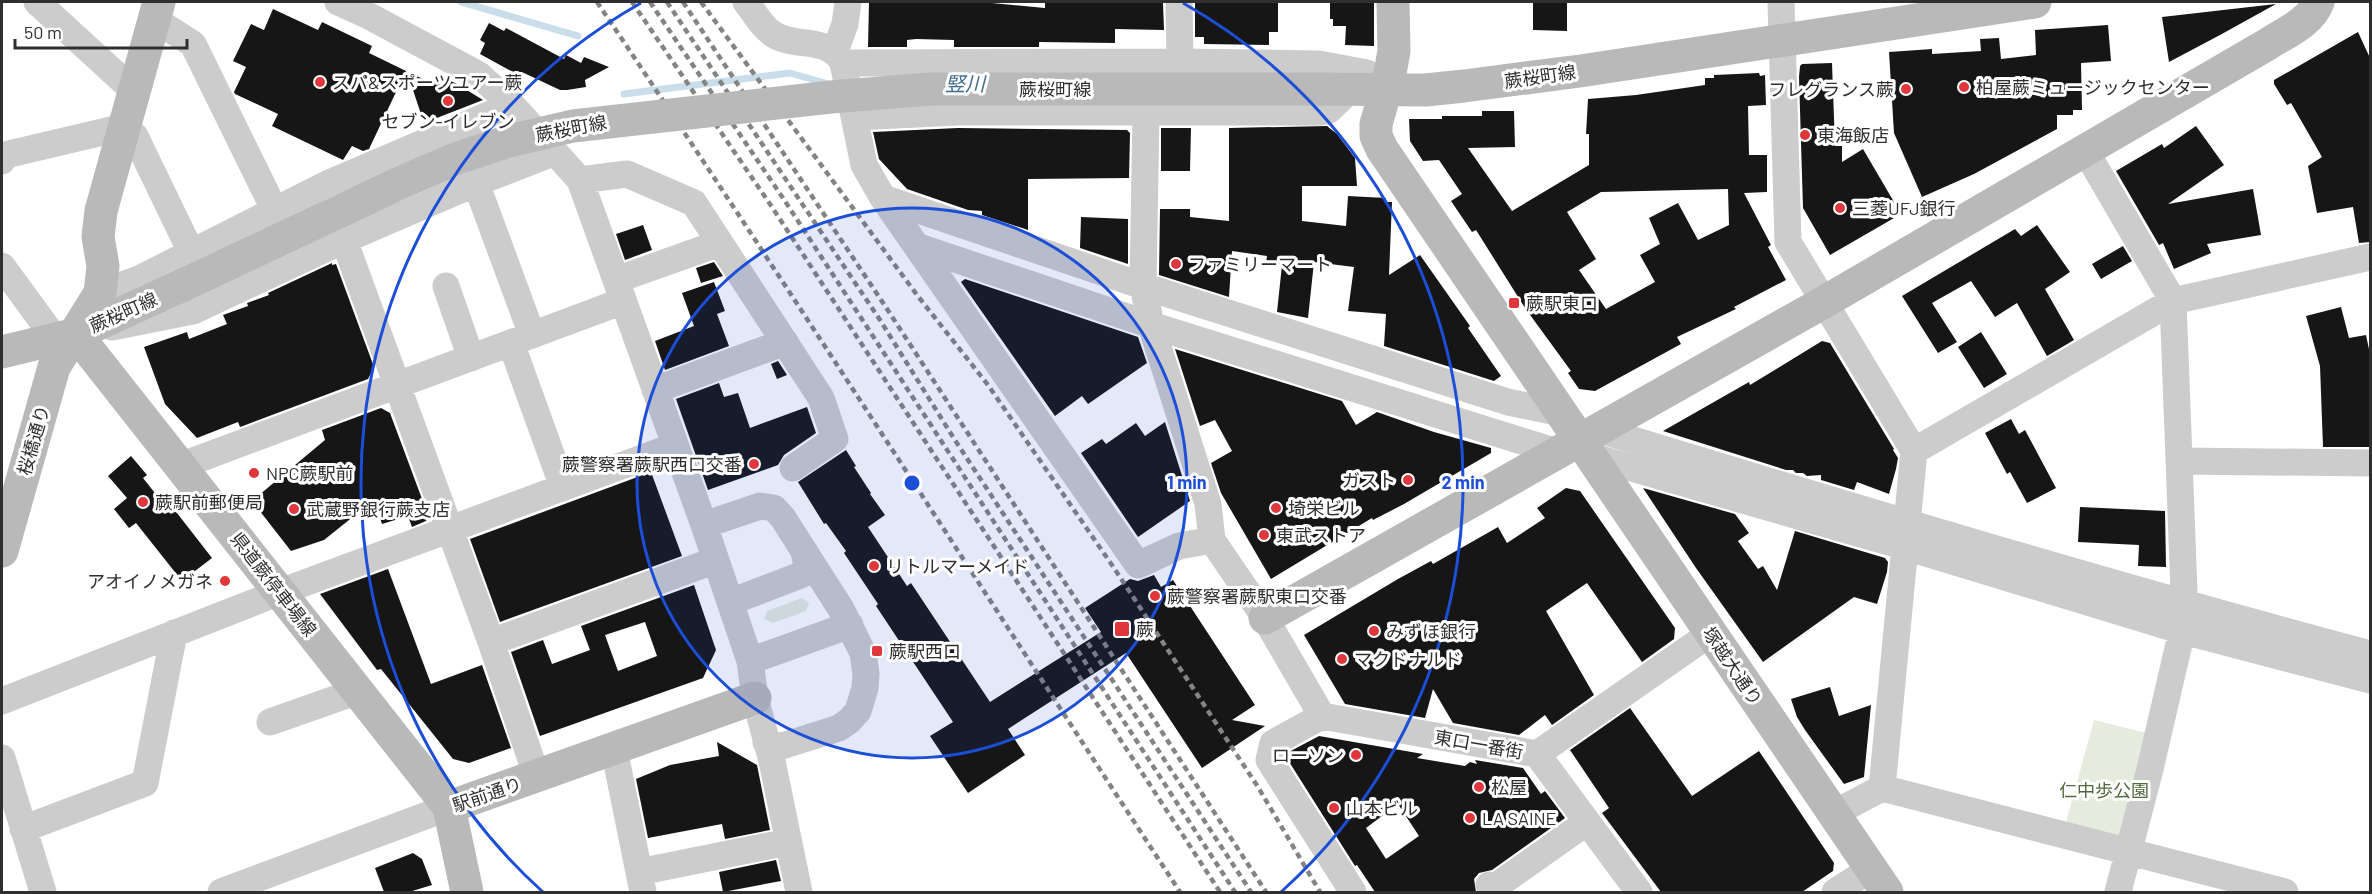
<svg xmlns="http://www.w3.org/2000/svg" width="2372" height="894" viewBox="0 0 2372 894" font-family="Barlow,'Noto Sans JP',sans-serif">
  <rect width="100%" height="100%" fill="#fff"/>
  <path fill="#e5ecdd" d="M 802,598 L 809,603 L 806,611 L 773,623 L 764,619 L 767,611 Z
    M 2094,720 L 2146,733 L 2120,836 L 2066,822 Z"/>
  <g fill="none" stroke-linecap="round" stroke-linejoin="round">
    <path stroke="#caddeb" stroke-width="7" d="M 461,2 L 578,36
      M 624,94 L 790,73 L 825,83"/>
  </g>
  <path fill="#161616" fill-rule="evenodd" d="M 869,2 L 992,3 L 1045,8 L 1045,2 L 1163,3 L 1164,30 L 1115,29 L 1115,43 L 1039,42 L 1039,47 L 954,47 L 954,40 L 916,39 L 907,40 L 907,47 L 868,47 Z
    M 1195,2 L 1278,2 L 1278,32 L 1269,32 L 1269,45 L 1204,44 L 1204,37 L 1195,37 Z
    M 1330,2 L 1374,3 L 1374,46 L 1345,45 L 1346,26 L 1333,26 L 1333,19 L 1330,19 Z
    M 1533,2 L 1567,2 L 1567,31 L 1533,30 Z
    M 2276,4 L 2220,35 L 2169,62 L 2162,17 Z
    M 273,9 L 318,30 L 322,22 L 372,46 L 369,53 L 406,71 L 369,149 L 363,151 L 352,146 L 343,160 L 272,126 L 278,114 L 235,94 L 234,92 L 246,67 L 233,61 L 251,24 L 264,30 Z
    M 489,23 L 504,31 L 506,28 L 564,59 L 566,55 L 581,63 L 584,57 L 609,67 L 585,80 L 586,87 L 567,90 L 560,90 L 524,73 L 522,77 L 480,54 L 485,43 L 480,40 Z
    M 2108,25 L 2111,61 L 2081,63 L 2082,110 L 2073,110 L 2073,115 L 2057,115 L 2057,129 L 1974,174 L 1922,197 L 1894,133 L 1889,52 L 1932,49 L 1932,54 L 1981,51 L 1980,39 L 1999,38 L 2001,59 L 2036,55 L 2035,30 Z
    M 2358,32 L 2370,58 L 2370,242 L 2359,243 L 2353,207 L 2317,213 L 2308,166 L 2322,157 L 2291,103 L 2287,105 L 2274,84 L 2274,80 Z
    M 1832,63 L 1835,146 L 1842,146 L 1842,162 L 1863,149 L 1901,214 L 1830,255 L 1803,208 L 1799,77 L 1800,66 L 1802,64 Z
    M 407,72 L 428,81 L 440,76 L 457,84 L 483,100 L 424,123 Z
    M 1759,73 L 1760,76 L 1765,75 L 1766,105 L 1748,106 L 1749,155 L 1767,155 L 1767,192 L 1744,193 L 1771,245 L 1768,247 L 1786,280 L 1734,307 L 1736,309 L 1677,337 L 1681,344 L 1595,391 L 1579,389 L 1568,373 L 1571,371 L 1525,308 L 1476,230 L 1472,232 L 1451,201 L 1462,194 L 1439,160 L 1423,161 L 1410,141 L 1409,119 L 1442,119 L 1442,116 L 1482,116 L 1482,111 L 1514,111 L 1515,147 L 1468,148 L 1512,211 L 1589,165 L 1589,134 L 1586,134 L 1588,99 L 1636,95 L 1705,85 L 1705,78 L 1714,78 L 1714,75 ZM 1728,189 L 1729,225 L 1698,240 L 1678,203 L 1649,218 L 1660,244 L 1640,255 L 1655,282 L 1606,309 L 1579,270 L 1596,259 L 1567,212 L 1601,192 Z
    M 1327,126 L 1337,134 L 1355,158 L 1357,186 L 1302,186 L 1302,221 L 1346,226 L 1348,196 L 1386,198 L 1386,202 L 1392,202 L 1389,275 L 1420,255 L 1470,326 L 1468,328 L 1501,376 L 1494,381 L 1384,346 L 1386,314 L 1348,311 L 1354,267 L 1314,262 L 1308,318 L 1277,312 L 1282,265 L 1266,263 L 1267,256 L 1232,251 L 1229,297 L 1159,275 L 1160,209 L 1190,209 L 1190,217 L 1229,221 L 1229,128 Z
    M 2196,126 L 2224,165 L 2168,204 L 2253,189 L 2261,235 L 2207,244 L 2211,253 L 2174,269 L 2163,243 L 2159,245 L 2116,171 L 2162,144 L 2164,148 Z
    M 958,128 L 1127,130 L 1130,133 L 1129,178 L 1028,179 L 1028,230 L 982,215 L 982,211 L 968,210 L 907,189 L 879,159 L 873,132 Z
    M 1161,128 L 1191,128 L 1190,171 L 1161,171 Z
    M 1081,217 L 1128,219 L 1128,264 L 1080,248 Z
    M 643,225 L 652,250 L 625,260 L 616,234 Z
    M 2037,225 L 2070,272 L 2045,289 L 2074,340 L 2047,356 L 2017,303 L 1995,317 L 1971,281 L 1932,303 L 1957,342 L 1938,353 L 1902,296 L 2015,229 L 2021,236 Z
    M 2123,246 L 2132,261 L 2101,279 L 2092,264 Z
    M 714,262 L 723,276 L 701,283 L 696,268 Z
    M 332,263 L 332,265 L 336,264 L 374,367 L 368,379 L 243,426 L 240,427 L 238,422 L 197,438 L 165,404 L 144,347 L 187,332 L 189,339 L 227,324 L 223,315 L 248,306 L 247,303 L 269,295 L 268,293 Z
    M 965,279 L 1138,337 L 1147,363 L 1088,404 L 1082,396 L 1055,416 L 961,282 Z
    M 714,282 L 725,311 L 717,314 L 729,346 L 665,370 L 655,341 L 694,326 L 682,293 Z
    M 2341,307 L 2349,338 L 2366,335 L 2370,354 L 2370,447 L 2323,447 L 2320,366 L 2306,316 Z
    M 1981,332 L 2007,374 L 1984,388 L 1958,347 Z
    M 1822,341 L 1830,343 L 1894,449 L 1893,450 L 1898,458 L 1896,469 L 1889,494 L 1857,482 L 1854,490 L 1821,480 L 1821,475 L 1807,476 L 1803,473 L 1796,473 L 1793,470 L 1786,470 L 1663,431 L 1749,382 L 1750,385 Z
    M 1175,349 L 1342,401 L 1356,425 L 1377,412 L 1434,432 L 1491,448 L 1491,453 L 1404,504 L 1373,520 L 1372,518 L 1271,579 L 1221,493 L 1211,463 L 1232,451 L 1215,420 L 1200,426 Z
    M 778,361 L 787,375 L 777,379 L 771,364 Z
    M 719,383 L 724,397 L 738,393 L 750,428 L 807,407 L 816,433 L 784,455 L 778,465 L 708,490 L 676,399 Z
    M 381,408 L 390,413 L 428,515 L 426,521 L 412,527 L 408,516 L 382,524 L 374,500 L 324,540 L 291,551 L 252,501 L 325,440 L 322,430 Z
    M 2011,419 L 2019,434 L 2025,430 L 2056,488 L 2027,503 L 2010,472 L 2007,474 L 1985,433 Z
    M 1165,422 L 1190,501 L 1138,537 L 1081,453 L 1102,439 L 1106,444 L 1136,423 L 1145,436 Z
    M 846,450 L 856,466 L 854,467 L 871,493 L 870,494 L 885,515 L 868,527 L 907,586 L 911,583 L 990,702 L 1101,632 L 1085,608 L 1130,579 L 1138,581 L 1154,575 L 1161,587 L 1173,580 L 1255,705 L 1232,720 L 1265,726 L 1202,768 L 1126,653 L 1008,729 L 1025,755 L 968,793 L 930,736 L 953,722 L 876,606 L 878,604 L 844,553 L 846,551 L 826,523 L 824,524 L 798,482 Z
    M 131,456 L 147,475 L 143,478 L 166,507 L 170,504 L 212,558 L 182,581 L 136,523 L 129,528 L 114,509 L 127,498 L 108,476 Z
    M 651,472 L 682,556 L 500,622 L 470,539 Z
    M 1566,488 L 1580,491 L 1675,628 L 1674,639 L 1642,662 L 1587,583 L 1546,611 L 1594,695 L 1552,725 L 1545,715 L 1519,735 L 1453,723 L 1433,689 L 1425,718 L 1345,704 L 1304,635 L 1398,579 L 1431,561 L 1433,564 L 1498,527 L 1507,543 L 1545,518 L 1537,508 Z
    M 1643,488 L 1735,514 L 1749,533 L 1738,541 L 1758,569 L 1763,566 L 1777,590 L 1795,531 L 1885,558 L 1888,562 L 1887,572 L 1877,604 L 1854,597 L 1763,662 L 1696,568 Z
    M 2080,507 L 2165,511 L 2166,567 L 2138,566 L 2139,545 L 2078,542 Z
    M 388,569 L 431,684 L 482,665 L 511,748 L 469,763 L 453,759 L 381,669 L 377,670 L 320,594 Z
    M 694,585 L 716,650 L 703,678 L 540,736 L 511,652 L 543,640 L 552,664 L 590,650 L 581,626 ZM 645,622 L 657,656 L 618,671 L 605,635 Z
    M 1830,687 L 1839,716 L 1871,705 L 1864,777 L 1844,784 L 1805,730 L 1797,717 L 1791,699 Z
    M 1630,708 L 1692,796 L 1759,751 L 1834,863 L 1833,871 L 1802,892 L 1661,892 L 1602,813 L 1609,808 L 1570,750 Z
    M 1319,736 L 1423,754 L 1417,758 L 1465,766 L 1470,762 L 1477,764 L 1475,760 L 1523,768 L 1541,794 L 1545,791 L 1565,818 L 1492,870 L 1479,873 L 1474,879 L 1476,892 L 1375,892 L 1357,865 L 1355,866 L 1286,757 L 1287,753 ZM 1398,804 L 1419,836 L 1386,859 L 1366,828 Z
    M 717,742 L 757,765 L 770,830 L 725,839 L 722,824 L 648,838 L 636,779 L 670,765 L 719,756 Z
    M 413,853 L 422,859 L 432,885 L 409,892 L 384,892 L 375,868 Z
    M 776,860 L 781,881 L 723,892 L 719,872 Z"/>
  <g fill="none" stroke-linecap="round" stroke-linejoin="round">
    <path stroke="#ccc" stroke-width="27" d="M 37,2 L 134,91
      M 338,2 L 369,16 L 479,75 L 512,105 L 580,180 L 704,525 L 750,661 L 755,698 L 772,761 L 799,892
      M 746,2 C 754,12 762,27 773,34 C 795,49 828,35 843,63 L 864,165 L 883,198 L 1138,565 L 1179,546 L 1212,540 L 1265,618 L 1322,716 L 1273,743 L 1269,760 L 1353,892
      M 1179,2 L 1180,62
      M 1781,2 L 1788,242 L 1914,451 L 1882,788 L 1833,814
      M 154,19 L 193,44 L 274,209
      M 835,51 L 845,24 L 848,2
      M 843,63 L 1180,62 L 1319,64 L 1367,73 L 1385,90
      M 1146,113 L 1143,286 L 1151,325 L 1208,504 L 1212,540
      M 855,117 L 958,112 L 1320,112 L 1329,110 L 1350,90
      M 2085,150 L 2173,301 L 2185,618 L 2150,769 L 2118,892
      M 2,161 L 5,155 L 124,127 L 135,136 L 191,252
      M 580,180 L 627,174 L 694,203 L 821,398 L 835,439 L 793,468
      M 476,183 L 532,335
      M 883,198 L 1143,286 L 1508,402 L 1561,413
      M 344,240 L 491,642 L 537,777
      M 919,247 L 1151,325 L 1557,452
      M 2,266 L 56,340
      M 616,280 L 720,243
      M 446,286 L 471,358
      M 100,293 L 139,279 L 327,184 L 512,105
      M 112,327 L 193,311 L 344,240 L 476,183 L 553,153
      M 511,343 L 563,487
      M 655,390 L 785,342
      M 1600,430 C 1856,508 2112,585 2370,654
      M 1914,451 L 2173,301 L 2370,257
      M 1590,456 L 1906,547 L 2183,631 L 2370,680
      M 2179,461 L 2370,463
      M 180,466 L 623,301
      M 704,525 L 760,506 L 774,508 L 783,518 L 841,609 L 863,653 L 866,674 L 865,688 L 858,711 L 849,721 L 839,728 L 782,746 L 766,742
      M 730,602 L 801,575 L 807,567 L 804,551
      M 491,642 L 716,560
      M 750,661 L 850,625
      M 2,701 L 280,592 L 675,446
      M 1322,716 L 1537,754 L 1639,892
      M 270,722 L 358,691
      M 614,749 L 643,892
      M 1537,754 L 1711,633
      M 2,758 L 43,892
      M 1882,788 L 2285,892
      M 23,829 L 145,783 L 174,633
      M 639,872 L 788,842
      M 1489,885 L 1492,889 L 1587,822
      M 221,892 L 449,807
      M 1835,892 L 1871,869"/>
    <path stroke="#b9b9b9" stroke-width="33" d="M 1393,2 L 1394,51 L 1389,79 L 1376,124 L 1376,136 L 1382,149 L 1887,892
      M 1319,89 L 1426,90 L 1464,86 L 1580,71 L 2035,2
      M 76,334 L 449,807 L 467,892
      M 2,352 L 76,334 L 181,286
      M 2,551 L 54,367 L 100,293 L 103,266 L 98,237 L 101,211 L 159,2
      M 1265,618 L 1826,301 L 2268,44 C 2285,33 2311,22 2318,2
      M 449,807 L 755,698"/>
    <path stroke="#848484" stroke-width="4.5" stroke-dasharray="6 4.5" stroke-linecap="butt" d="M 597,2 C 795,296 986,596 1180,892
      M 632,2 L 772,207 L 1220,892
      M 650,2 L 783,198 L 1235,892
      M 667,2 L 880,320 L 953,437 L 1251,892
      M 683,2 L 889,312 L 1266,892
      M 701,2 L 917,295 L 988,385 L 1114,568 L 1258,787 L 1320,892"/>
    <path stroke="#b9b9b9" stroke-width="33" d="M 181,286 L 402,182 L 458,158 L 505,142 L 573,126 L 831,97 L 930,89 L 1319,89"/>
  </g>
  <circle cx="912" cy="483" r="275" fill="#1d4ed8" fill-opacity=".12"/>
  <g fill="none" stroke="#1d4ed8" stroke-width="3">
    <circle cx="912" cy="483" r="275"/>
    <path d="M543 892A551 551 0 0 1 641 3M1183 3A551 551 0 0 1 1281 892"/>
  </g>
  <g fill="#e0373d" stroke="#fff" stroke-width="2">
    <circle cx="320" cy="82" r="6"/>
    <circle cx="1964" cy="87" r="6"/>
    <circle cx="1906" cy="89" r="6"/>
    <circle cx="448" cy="101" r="6"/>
    <circle cx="1805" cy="135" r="6"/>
    <circle cx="1840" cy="208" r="6"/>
    <circle cx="1176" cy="264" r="6"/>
    <rect x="1508" y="297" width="12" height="12" rx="3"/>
    <circle cx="754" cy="464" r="6"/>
    <circle cx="254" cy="473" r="6"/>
    <circle cx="1408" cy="480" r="6"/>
    <circle cx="143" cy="502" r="6"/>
    <circle cx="1276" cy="508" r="6"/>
    <circle cx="294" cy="509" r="6"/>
    <circle cx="1264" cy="535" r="6"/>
    <circle cx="874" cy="566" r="6"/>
    <circle cx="225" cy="581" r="6"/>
    <circle cx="1155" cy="596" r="6"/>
    <rect x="1114" y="621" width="16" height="16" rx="3"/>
    <circle cx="1374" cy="631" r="6"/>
    <rect x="871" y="645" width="12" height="12" rx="3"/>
    <circle cx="1342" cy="659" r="6"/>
    <circle cx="1356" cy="755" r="6"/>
    <circle cx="1479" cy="787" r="6"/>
    <circle cx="1334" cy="808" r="6"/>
    <circle cx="1470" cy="818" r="6"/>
  </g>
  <g text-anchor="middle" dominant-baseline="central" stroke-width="6" stroke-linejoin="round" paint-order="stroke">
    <g font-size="18" fill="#2f2f2f" stroke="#fff">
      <text transform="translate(1540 76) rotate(-8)">蕨桜町線</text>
      <text x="1055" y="89">蕨桜町線</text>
      <text transform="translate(571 128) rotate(-11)">蕨桜町線</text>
      <text transform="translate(123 312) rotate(-24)">蕨桜町線</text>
      <text transform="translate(33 440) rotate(-74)">桜橋通り</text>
      <text transform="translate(274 584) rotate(52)">県道蕨停車場線</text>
      <text transform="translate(1733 666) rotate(56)">塚越大通り</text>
      <text transform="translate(1479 744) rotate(10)">東口一番街</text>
      <text transform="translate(487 794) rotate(-19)">駅前通り</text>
    </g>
    <g font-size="18" fill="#2f2f2f" stroke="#fff" text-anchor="start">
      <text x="332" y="82">スパ&amp;スポーツユアー蕨</text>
      <text x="1976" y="87">柏屋蕨ミュージックセンター</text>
      <text x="1894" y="89" text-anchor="end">フレグランス蕨</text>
      <text x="448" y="121" text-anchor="middle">セブン-イレブン</text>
      <text x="1817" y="135">東海飯店</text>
      <text x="1852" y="208">三菱UFJ銀行</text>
      <text x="1188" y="264">ファミリーマート</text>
      <text x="1526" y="303">蕨駅東口</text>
      <text x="742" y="464" text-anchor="end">蕨警察署蕨駅西口交番</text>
      <text x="266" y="473">NPC蕨駅前</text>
      <text x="1396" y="480" text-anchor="end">ガスト</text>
      <text x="155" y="502">蕨駅前郵便局</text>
      <text x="1288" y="508">埼栄ビル</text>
      <text x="306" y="509">武蔵野銀行蕨支店</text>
      <text x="1276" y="535">東武ストア</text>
      <text x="886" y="566">リトルマーメイド</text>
      <text x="213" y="581" text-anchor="end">アオイノメガネ</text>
      <text x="1167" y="596">蕨警察署蕨駅東口交番</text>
      <text x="1136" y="629">蕨</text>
      <text x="1386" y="631">みずほ銀行</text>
      <text x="889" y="651">蕨駅西口</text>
      <text x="1354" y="659">マクドナルド</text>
      <text x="1344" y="755" text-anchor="end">ローソン</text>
      <text x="1491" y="787">松屋</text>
      <text x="1346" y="808">山本ビル</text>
      <text x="1482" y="818">LA SAINE</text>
    </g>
    <g font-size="18" fill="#506a3e" stroke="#fff">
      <text x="2104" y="790">仁中歩公園</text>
    </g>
    <g font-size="20" font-style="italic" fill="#3f6d8f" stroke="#fff">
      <text x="965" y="83">竪川</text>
    </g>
  </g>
  <circle cx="912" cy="483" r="9" fill="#1d4ed8" stroke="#fff" stroke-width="3"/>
  <g font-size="18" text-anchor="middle" font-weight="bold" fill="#1d4ed8" stroke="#fff" stroke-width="6" stroke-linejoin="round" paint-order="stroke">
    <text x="1187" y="489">1 min</text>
    <text x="1463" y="489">2 min</text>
  </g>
  <rect width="2372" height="894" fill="none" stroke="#2f2f2f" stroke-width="6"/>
  <path d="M15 39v9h172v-9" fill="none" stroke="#2f2f2f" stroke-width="3"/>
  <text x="24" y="39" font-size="18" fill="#2f2f2f" stroke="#ffffff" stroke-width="4.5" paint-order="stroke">50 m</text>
</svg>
